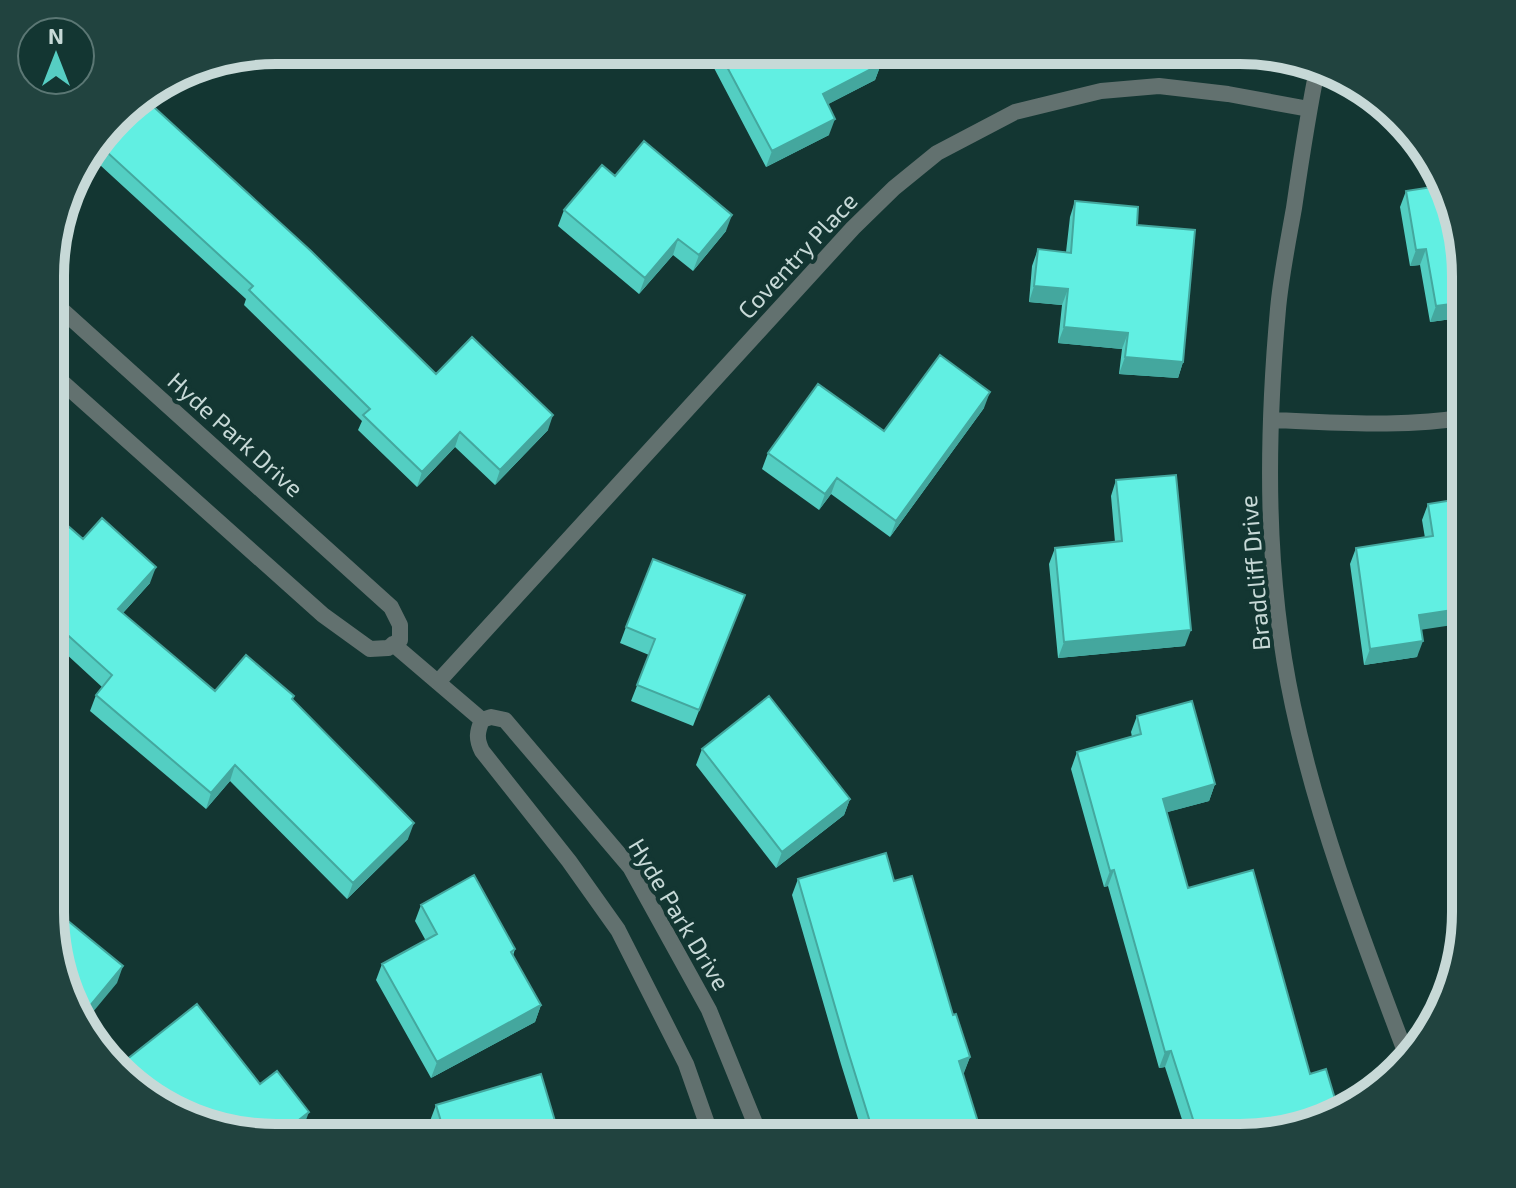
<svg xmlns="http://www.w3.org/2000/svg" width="1516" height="1188" viewBox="0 0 1516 1188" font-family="'Exo 2',sans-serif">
  <rect width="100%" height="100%" fill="#133632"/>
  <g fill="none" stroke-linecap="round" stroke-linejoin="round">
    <path stroke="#62716f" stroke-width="16" d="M 1318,65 C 1308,113 1301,160 1294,208 C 1288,242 1281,276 1278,309 C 1266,442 1265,576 1293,706 C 1319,828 1365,945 1409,1062
      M 52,373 L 323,615 L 370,649 L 388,648 L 400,640 L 400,625 L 391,607 L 52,301
      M 1271,420 C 1335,422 1402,428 1466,417
      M 393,644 L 482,720
      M 438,682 L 853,228 L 894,188 L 937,153 L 1015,112 L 1101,91 L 1159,86 L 1228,94 L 1309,109
      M 482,720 L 491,717 L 505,720 L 630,867 L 709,1010 L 761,1138
      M 482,720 C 477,732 476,739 482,751 L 569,861 L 618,930 L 686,1064 L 712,1138"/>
  </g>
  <path fill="#53cec2" d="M 465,50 L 499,50 L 496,59 Z
    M 719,52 L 881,64 L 875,80 L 828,104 L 829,135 L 766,167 L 714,68 Z
    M 127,106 L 436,374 L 548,430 L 495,485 L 455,447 L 417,487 L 358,430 L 362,421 L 244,305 L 246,299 L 88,154 Z
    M 615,176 L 726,231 L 693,271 L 673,255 L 639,294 L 558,226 L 564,210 Z
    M 1406,191 L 1466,276 L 1466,317 L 1430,322 L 1420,265 L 1410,266 L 1400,207 Z
    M 1075,201 L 1137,225 L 1183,362 L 1178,378 L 1119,374 L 1122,349 L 1058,343 L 1062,305 L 1029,302 L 1032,266 L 1038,249 L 1066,252 L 1070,217 Z
    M 984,408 L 890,537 L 831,494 L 819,510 L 762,469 L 768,453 L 884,431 Z
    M 1116,480 L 1185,646 L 1058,658 L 1049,564 L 1055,548 L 1115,542 L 1111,496 Z
    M 1466,498 L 1421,630 L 1417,657 L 1364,665 L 1350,564 L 1356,548 L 1425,538 L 1422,520 L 1428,504 Z
    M 51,511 L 83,539 L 150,583 L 123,613 L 215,691 L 293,700 L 408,839 L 347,899 L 230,781 L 206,809 L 90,711 L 96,695 L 102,687 L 51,640 Z
    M 745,595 L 693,726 L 631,701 L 649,655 L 620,643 L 626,627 Z
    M 1137,716 L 1215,784 L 1209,801 L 1167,812 L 1240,1138 L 1188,1138 L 1165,1067 L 1159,1068 L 1108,886 L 1104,887 L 1071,769 L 1077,752 L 1132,737 L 1131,732 Z
    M 702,749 L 850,799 L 844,815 L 776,868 L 696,765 Z
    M 798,879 L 894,881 L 953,1015 L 970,1057 L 963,1074 L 983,1138 L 864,1138 L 841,1064 L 792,895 Z
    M 421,905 L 515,949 L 513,956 L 541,1005 L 535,1022 L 431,1078 L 376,980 L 382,964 L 426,941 L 415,921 Z
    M 436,1105 L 560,1138 L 435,1138 L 430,1121 Z"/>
  <path fill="#44a79e" d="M 881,64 L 875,80 L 817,110 L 823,94 Z
    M 835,119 L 829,135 L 766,167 L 772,151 Z
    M 732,215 L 726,231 L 693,271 L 699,255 Z
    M 678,239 L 673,255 L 639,294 L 645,278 Z
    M 1426,249 L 1420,265 L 1410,266 L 1416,250 Z
    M 1034,286 L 1068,289 L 1062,305 L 1029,302 Z
    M 1466,302 L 1466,317 L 1430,322 L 1436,306 Z
    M 1064,327 L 1128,333 L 1122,349 L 1058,343 Z
    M 1125,357 L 1183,362 L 1178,378 L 1119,374 Z
    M 990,392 L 984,408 L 890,537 L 896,521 Z
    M 553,415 L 548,430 L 495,485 L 500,470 Z
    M 460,432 L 455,447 L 417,487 L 422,472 Z
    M 837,478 L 831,494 L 819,510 L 825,494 Z
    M 156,567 L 150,583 L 112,625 L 118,609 Z
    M 1466,608 L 1466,623 L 1413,631 L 1419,615 Z
    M 1191,630 L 1185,646 L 1058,658 L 1064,642 Z
    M 1423,641 L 1417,657 L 1364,665 L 1370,649 Z
    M 235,765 L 230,781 L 206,809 L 211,793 Z
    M 1215,784 L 1209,801 L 1157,815 L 1163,799 Z
    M 850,799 L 844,815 L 776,868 L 782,852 Z
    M 414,823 L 408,839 L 347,899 L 353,883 Z
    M 1114,870 L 1108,886 L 1104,887 L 1110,871 Z
    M 123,966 L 117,983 L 83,1024 L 79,1019 Z
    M 541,1005 L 535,1022 L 431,1078 L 437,1062 Z
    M 1171,1051 L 1165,1067 L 1159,1068 L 1165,1052 Z
    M 970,1057 L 964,1073 L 953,1077 L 959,1061 Z
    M 309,1112 L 303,1128 L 292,1138 L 281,1138 L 282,1133 Z"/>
  <path fill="#61efe2" stroke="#44a79e" stroke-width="2" d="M 723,50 L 874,50 L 881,64 L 823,94 L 835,119 L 772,151 L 719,52 Z
    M 143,97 L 311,251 L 436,374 L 472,337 L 553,415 L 500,470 L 460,432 L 422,472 L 363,415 L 370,409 L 249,290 L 253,286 L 97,143 L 127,106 Z
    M 644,141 L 732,215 L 699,255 L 678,239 L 645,278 L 564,210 L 602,165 L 615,176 Z
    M 1445,185 L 1449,189 L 1466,276 L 1466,302 L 1436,306 L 1426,249 L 1416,250 L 1406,191 Z
    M 1075,201 L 1138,207 L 1137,225 L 1195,230 L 1183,362 L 1125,357 L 1128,333 L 1064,327 L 1068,289 L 1034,286 L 1038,249 L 1071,253 Z
    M 940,355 L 990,392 L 896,521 L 837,478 L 825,494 L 768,453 L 818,384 L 884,431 Z
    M 1176,475 L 1191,630 L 1064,642 L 1055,548 L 1122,541 L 1116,480 Z
    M 1466,498 L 1466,608 L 1419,615 L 1423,641 L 1370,649 L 1356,548 L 1433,536 L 1428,504 Z
    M 51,511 L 83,539 L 102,518 L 156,567 L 118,609 L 215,691 L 246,655 L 294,696 L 292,699 L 414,823 L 353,883 L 235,765 L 211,793 L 96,695 L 112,675 L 51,620 Z
    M 653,559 L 745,595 L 699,710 L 637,685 L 655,639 L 626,627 Z
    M 769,696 L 850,799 L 782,852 L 702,749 Z
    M 1192,701 L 1215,784 L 1163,799 L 1188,888 L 1253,870 L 1310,1074 L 1326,1069 L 1339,1112 L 1327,1121 L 1240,1138 L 1199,1138 L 1171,1051 L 1165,1052 L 1114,870 L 1110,871 L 1077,752 L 1141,734 L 1137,716 Z
    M 886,853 L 894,881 L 912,876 L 953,1015 L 956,1014 L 970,1057 L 959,1061 L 983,1138 L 875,1138 L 847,1048 L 798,879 Z
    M 474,875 L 515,949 L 511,952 L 541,1005 L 437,1062 L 382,964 L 437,934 L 421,905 Z
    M 51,907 L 123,966 L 79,1019 L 73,1012 L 51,927 Z
    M 197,1004 L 260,1084 L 277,1071 L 309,1112 L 282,1133 L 284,1138 L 262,1138 L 190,1121 L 127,1082 L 116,1068 Z
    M 541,1074 L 560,1138 L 446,1138 L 436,1105 Z
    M 615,1125 L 619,1138 L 573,1138 Z"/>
  <g text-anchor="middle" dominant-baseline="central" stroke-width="8" stroke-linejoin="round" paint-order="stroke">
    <g font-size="24" fill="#c7d9d7" stroke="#133632">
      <text transform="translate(797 255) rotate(-47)">Coventry Place</text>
      <text transform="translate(236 434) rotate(42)">Hyde Park Drive</text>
      <text transform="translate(1254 573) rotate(-95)">Bradcliff Drive</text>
      <text transform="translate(680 914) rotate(59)">Hyde Park Drive</text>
    </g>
  </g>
  <path d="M0 0H1516V1188H0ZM276 64H1240A212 212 0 0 1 1452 276V912A212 212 0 0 1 1240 1124H276A212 212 0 0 1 64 912V276A212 212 0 0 1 276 64Z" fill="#21433f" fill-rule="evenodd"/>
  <path fill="none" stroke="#c7d9d7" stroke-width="10" d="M276 64H1240A212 212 0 0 1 1452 276V912A212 212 0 0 1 1240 1124H276A212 212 0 0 1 64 912V276A212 212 0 0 1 276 64Z"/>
  <g transform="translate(56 56)"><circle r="38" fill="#133632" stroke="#5b7774" stroke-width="2"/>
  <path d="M0-6L14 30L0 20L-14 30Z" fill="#56cec3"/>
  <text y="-12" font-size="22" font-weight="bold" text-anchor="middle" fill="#c7d9d7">N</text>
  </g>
</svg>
